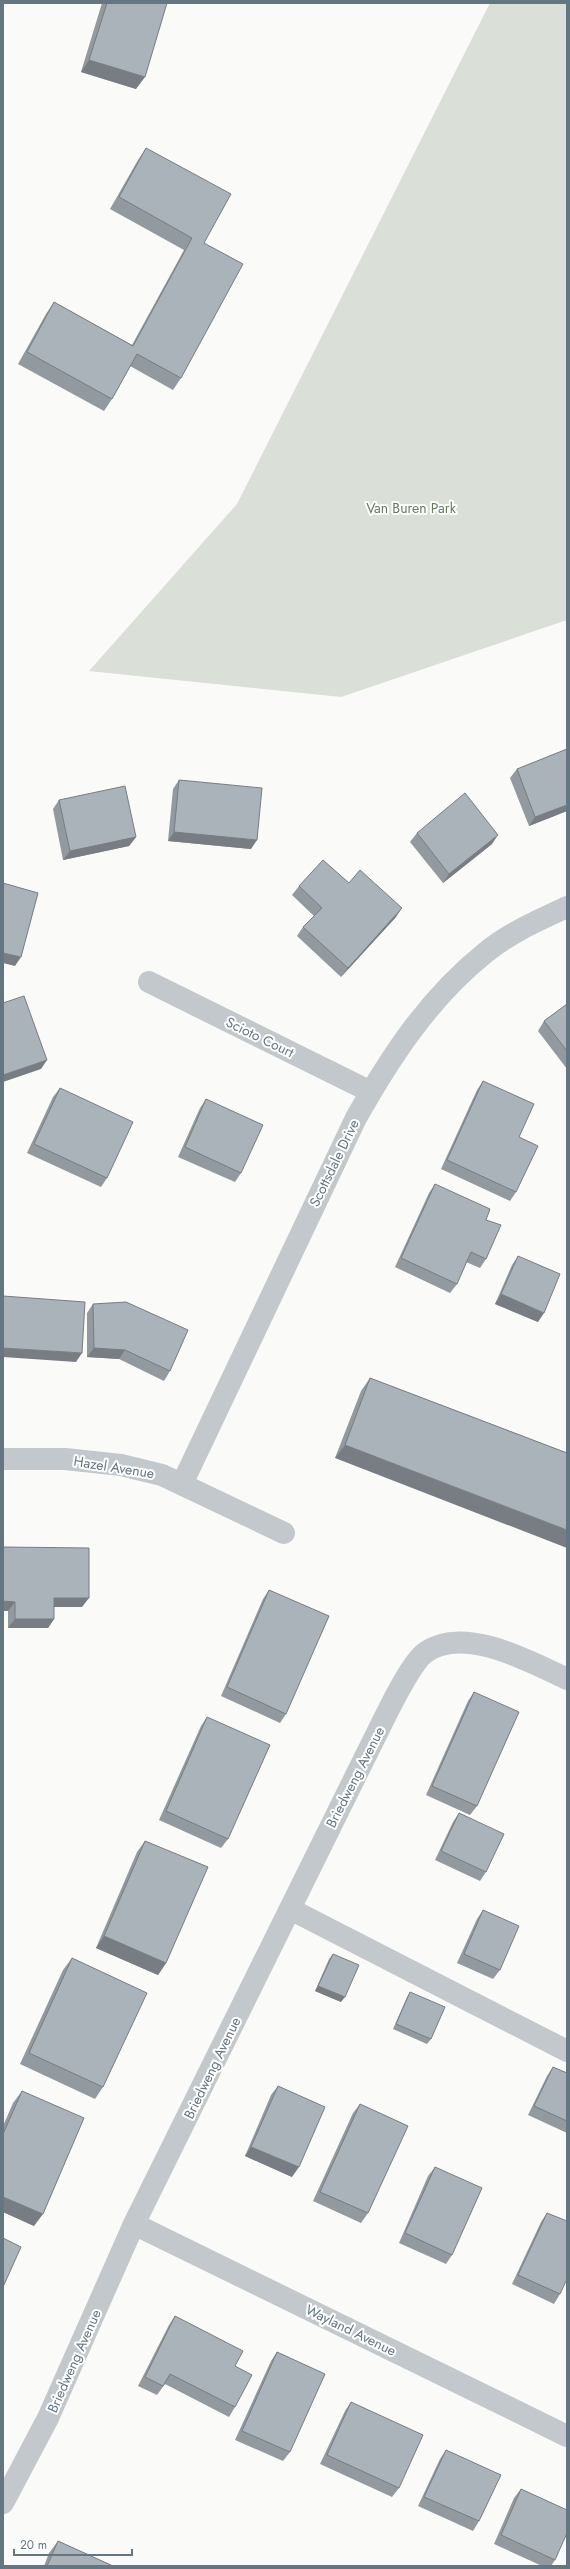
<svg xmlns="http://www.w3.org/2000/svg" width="570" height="2569" viewBox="0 0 570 2569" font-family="Jost,sans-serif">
  <rect width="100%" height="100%" fill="#fafaf8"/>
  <path fill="#dadfd7" d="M 490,3 L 567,3 L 567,620 L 341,697 L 89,671 L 237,504 Z"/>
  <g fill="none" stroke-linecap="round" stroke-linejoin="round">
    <path stroke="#c3c8cc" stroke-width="22" d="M 290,1909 L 567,2051"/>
    <path stroke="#c3c8cc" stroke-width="22" d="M 149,982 L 371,1092
      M 3,1459 L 65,1459 L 121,1465 L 162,1475 L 284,1533
      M 182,1484 L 356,1118 C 391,1056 429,998 485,953 C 509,933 539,920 567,907
      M 134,2224 L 567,2436
      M 3,2503 L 48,2418 L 134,2224 L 369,1749 C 380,1728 409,1663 426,1652 C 464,1625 531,1662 567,1679"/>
  </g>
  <path fill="#929a9f" d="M 102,3 L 167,3 L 136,89 L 81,72 Z
    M 146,148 L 204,243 L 181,378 L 173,390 L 130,366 L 112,399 L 104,411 L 18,364 L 46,314 L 54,302 L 132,345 L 184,250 L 110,209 L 138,160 Z
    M 567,749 L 567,811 L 529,826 L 510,778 L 517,769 Z
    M 179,780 L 251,849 L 168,841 L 173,789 Z
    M 59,800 L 136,837 L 129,846 L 63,860 L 53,809 Z
    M 417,833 L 492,844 L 443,883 L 410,842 Z
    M 349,883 L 396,917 L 341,977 L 297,936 L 303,927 L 314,916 L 292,895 L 299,886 Z
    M 567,1004 L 567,1069 L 538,1031 L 544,1021 Z
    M 483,1081 L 519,1137 L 516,1192 L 510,1201 L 441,1169 L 477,1090 Z
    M 60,1088 L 107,1178 L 101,1187 L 27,1153 L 53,1097 Z
    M 206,1099 L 241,1173 L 235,1182 L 178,1157 L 200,1108 Z
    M 435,1184 L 486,1220 L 486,1259 L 480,1268 L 466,1262 L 457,1284 L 450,1293 L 395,1267 L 429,1193 Z
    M 518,1256 L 538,1322 L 495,1304 L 512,1265 Z
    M 93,1304 L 170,1371 L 164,1381 L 119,1359 L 87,1357 L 87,1313 Z
    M 370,1378 L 567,1453 L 335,1458 L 361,1391 Z
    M 3,1547 L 82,1607 L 54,1607 L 54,1619 L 48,1628 L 8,1628 L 8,1611 Z
    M 269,1590 L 286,1714 L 280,1723 L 221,1696 L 263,1599 Z
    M 474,1692 L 477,1806 L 470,1815 L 426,1795 L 468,1701 Z
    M 207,1717 L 228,1839 L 221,1848 L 159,1820 L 201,1726 Z
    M 459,1813 L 486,1872 L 480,1881 L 435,1860 L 453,1822 Z
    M 145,1841 L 166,1963 L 158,1975 L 96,1948 L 137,1852 Z
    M 483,1910 L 500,1970 L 493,1979 L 457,1963 L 477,1919 Z
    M 333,1954 L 341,2002 L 315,1991 L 329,1959 Z
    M 72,1958 L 103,2087 L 95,2099 L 20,2064 L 63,1970 Z
    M 410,1992 L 431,2039 L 427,2044 L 393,2029 L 407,1997 Z
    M 553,2067 L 567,2073 L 567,2133 L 528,2115 L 547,2076 Z
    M 278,2086 L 292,2177 L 245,2156 L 271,2095 Z
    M 22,2091 L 34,2226 L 3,2212 L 3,2126 L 13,2103 Z
    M 360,2104 L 368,2213 L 361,2223 L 313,2201 L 353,2113 Z
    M 435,2167 L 452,2255 L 446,2264 L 399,2243 L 428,2176 Z
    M 547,2213 L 560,2294 L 554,2304 L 512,2284 L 541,2222 Z
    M 175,2316 L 235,2366 L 235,2407 L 229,2417 L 165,2384 L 157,2395 L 138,2386 L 169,2325 Z
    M 277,2352 L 290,2452 L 283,2461 L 235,2440 L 271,2361 Z
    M 351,2402 L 399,2488 L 392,2497 L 320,2464 L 345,2411 Z
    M 446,2450 L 479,2521 L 473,2531 L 418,2506 L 440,2459 Z
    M 521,2489 L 555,2560 L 551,2566 L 542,2566 L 494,2544 L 514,2498 Z
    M 58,2541 L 113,2566 L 44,2566 L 49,2553 Z"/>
  <path fill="#777d82" d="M 89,60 L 145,77 L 136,89 L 81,72 Z
    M 567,805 L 567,811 L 529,826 L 535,817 Z
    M 174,832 L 257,840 L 251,849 L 168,841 Z
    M 498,835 L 492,844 L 443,883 L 449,874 Z
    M 136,837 L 129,846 L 63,860 L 70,851 Z
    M 402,908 L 396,917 L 341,977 L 348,968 Z
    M 3,953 L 21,957 L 15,966 L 3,963 Z
    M 47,1060 L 41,1069 L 3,1082 L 3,1075 Z
    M 501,1294 L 544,1313 L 538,1322 L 495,1304 Z
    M 3,1348 L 82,1353 L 76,1362 L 3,1357 Z
    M 94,1348 L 125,1350 L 119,1359 L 87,1357 Z
    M 345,1445 L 567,1530 L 567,1548 L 335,1458 Z
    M 54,1598 L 89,1598 L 82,1607 L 48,1607 Z
    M 3,1601 L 15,1602 L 8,1611 L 3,1611 Z
    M 15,1619 L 54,1619 L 48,1628 L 8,1628 Z
    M 104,1936 L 166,1963 L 158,1975 L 96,1948 Z
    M 318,1986 L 345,1997 L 341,2002 L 315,1991 Z
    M 251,2147 L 299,2167 L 292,2177 L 245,2156 Z
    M 3,2197 L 43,2214 L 34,2226 L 3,2212 Z"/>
  <path fill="#aab3b9" stroke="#777d82" d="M 107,3 L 167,3 L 145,77 L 89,60 Z
    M 146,148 L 231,194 L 204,243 L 243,264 L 181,378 L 137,354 L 112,399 L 27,352 L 54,302 L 133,346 L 192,238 L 119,197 Z
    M 567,749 L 567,805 L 535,817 L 517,769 Z
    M 179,780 L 262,788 L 257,840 L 174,832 Z
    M 125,786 L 136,837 L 70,851 L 59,800 Z
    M 465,793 L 498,835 L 449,874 L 417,833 Z
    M 323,860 L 349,883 L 360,870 L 402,908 L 348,968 L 303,927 L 322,908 L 299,886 Z
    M 3,883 L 38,893 L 21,957 L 3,953 Z
    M 24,996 L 47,1060 L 3,1075 L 3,1003 Z
    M 567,1004 L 567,1051 L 544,1021 Z
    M 483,1081 L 534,1104 L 519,1137 L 538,1146 L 516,1192 L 447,1160 Z
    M 60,1088 L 133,1122 L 107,1178 L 34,1144 Z
    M 206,1099 L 263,1125 L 241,1173 L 185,1147 Z
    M 435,1184 L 490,1209 L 486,1220 L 501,1225 L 486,1259 L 471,1252 L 457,1284 L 401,1258 Z
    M 518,1256 L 560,1274 L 544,1313 L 501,1294 Z
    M 3,1296 L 85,1302 L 82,1353 L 3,1348 Z
    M 126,1302 L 188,1330 L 170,1371 L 125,1350 L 94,1348 L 93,1304 Z
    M 370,1378 L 567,1453 L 567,1530 L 345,1445 Z
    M 3,1547 L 89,1548 L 89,1598 L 54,1598 L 54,1619 L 15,1619 L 15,1602 L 3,1601 Z
    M 269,1590 L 329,1616 L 286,1714 L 227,1687 Z
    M 474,1692 L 519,1712 L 477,1806 L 432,1786 Z
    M 207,1717 L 270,1745 L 228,1839 L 166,1811 Z
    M 459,1813 L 504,1834 L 486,1872 L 441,1851 Z
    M 145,1841 L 208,1867 L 166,1963 L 104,1936 Z
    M 483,1910 L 519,1926 L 500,1970 L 464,1954 Z
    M 333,1954 L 359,1965 L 345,1997 L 318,1986 Z
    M 72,1958 L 147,1993 L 103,2087 L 29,2053 Z
    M 410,1992 L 445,2007 L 431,2039 L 396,2024 Z
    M 553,2067 L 567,2073 L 567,2121 L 534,2106 Z
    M 278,2086 L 325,2107 L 299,2167 L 251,2147 Z
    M 22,2091 L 84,2118 L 43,2214 L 3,2197 L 3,2134 Z
    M 360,2104 L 408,2126 L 368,2213 L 320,2192 Z
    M 435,2167 L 482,2188 L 452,2255 L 405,2233 Z
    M 547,2213 L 567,2221 L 567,2279 L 560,2294 L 518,2275 Z
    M 3,2238 L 21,2247 L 3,2287 Z
    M 175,2316 L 243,2351 L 235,2366 L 252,2375 L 235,2407 L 170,2374 L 163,2386 L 145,2377 Z
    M 277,2352 L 325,2374 L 290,2452 L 242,2431 Z
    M 351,2402 L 423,2435 L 399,2488 L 327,2455 Z
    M 446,2450 L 501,2475 L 479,2521 L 424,2497 Z
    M 521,2489 L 567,2510 L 567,2533 L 555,2560 L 501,2535 Z
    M 58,2541 L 113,2566 L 47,2566 Z"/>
  <g text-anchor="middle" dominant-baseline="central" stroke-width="4" stroke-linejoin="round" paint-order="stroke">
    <g font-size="14" fill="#687a64" stroke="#fff">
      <text x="411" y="508">Van Buren Park</text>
    </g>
    <g font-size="14" fill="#657683" stroke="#fff">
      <text transform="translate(260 1037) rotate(26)">Scioto Court</text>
      <text transform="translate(334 1163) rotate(-64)">Scottsdale Drive</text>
      <text transform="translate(114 1467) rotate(9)">Hazel Avenue</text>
      <text transform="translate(355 1777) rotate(-63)">Briedweng Avenue</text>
      <text transform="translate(212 2068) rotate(-64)">Briedweng Avenue</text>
      <text transform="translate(351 2330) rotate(26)">Wayland Avenue</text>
      <text transform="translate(74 2361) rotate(-66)">Briedweng Avenue</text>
    </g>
  </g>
  <rect width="570" height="2569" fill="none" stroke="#657683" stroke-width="8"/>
  <path d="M14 2549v6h118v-6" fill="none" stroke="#657683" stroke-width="2"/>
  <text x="20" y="2549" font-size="12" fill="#657683" stroke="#ffffff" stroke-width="3" paint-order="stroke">20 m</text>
</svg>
